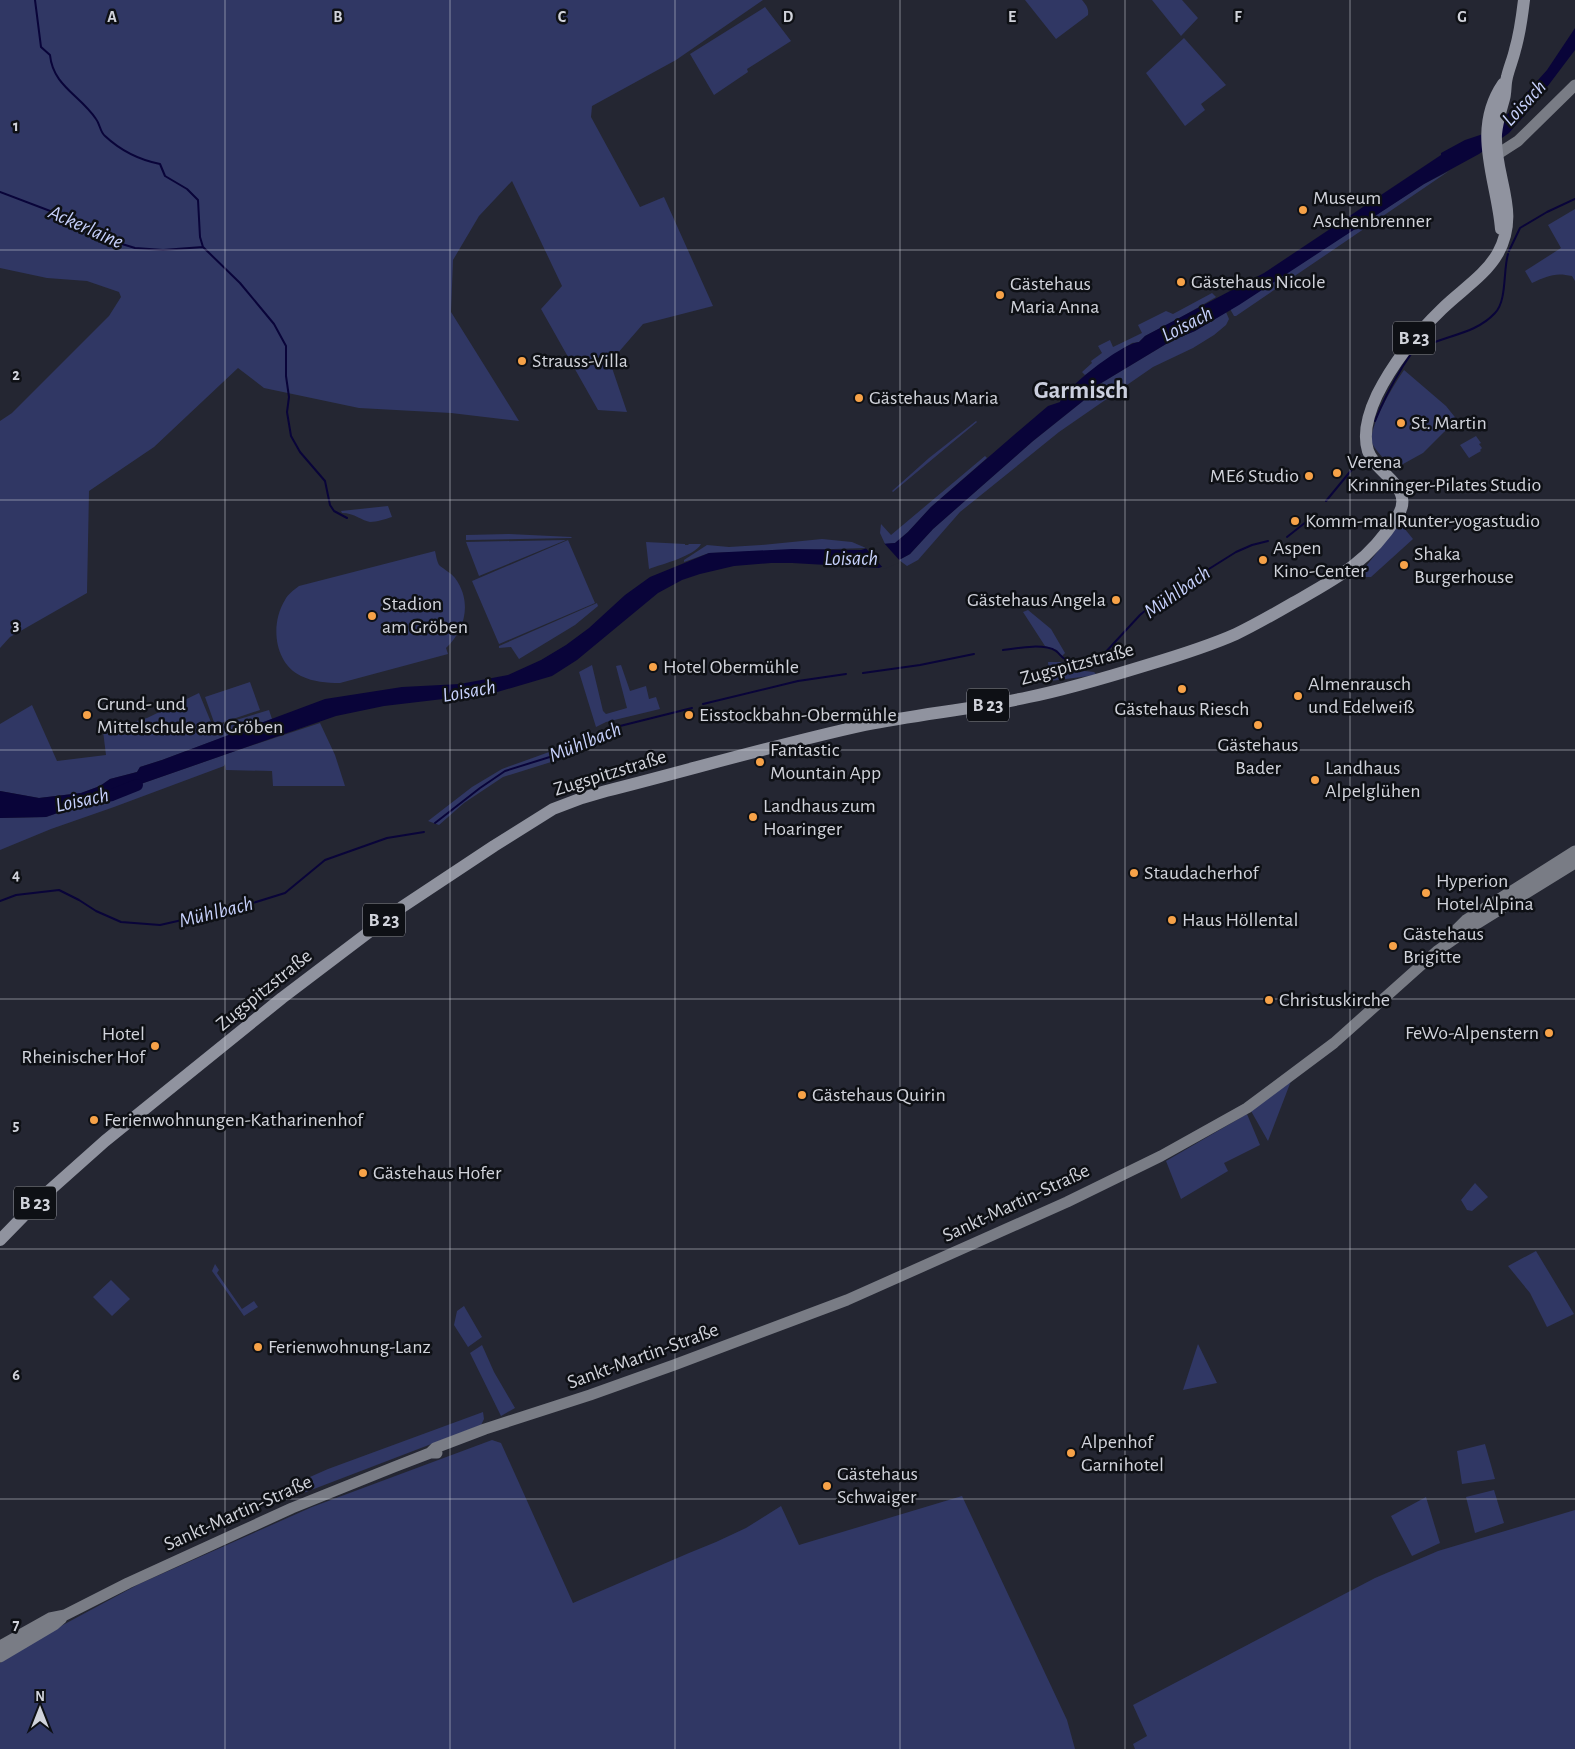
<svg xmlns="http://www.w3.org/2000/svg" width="1575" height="1749" viewBox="0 0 1575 1749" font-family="'Alegreya Sans',sans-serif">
  <rect width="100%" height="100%" fill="#242632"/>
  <path fill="#303764" d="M 0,0 L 763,0 L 676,60 L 592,106 L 591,117 L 640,207 L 664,197 L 713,306 L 643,324 L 610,362 L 627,412 L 598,410 L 541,309 L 562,286 L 512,181 L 479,216 L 453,260 L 451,312 L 519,421 L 451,413 L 359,408 L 264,388 L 238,368 L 154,447 L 89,491 L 87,593 L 10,637 L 0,648 L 0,421 L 12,413 L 109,316 L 121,297 L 119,292 L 87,281 L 47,278 L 0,268 Z
    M 1025,0 L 1082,0 C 1086,5 1089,8 1088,15 L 1056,39 Z
    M 1152,0 L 1182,0 L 1198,18 L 1181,36 Z
    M 765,7 L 791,41 L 747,69 L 748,72 L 714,95 L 690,54 Z
    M 1184,38 L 1226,85 L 1201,104 L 1205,110 L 1185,126 L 1146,73 Z
    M 1449,171 L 1236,316 L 1234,316 L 1230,309 L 1424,184 Z
    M 1575,209 L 1575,281 L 1572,276 C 1555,272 1547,276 1532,283 L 1525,271 L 1561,248 L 1548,225 Z
    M 1212,293 L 1216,297 L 1178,319 L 1145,336 L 1139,342 L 1132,343 L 1085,375 L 1082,372 L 1092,363 L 1091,361 L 1102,353 L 1098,346 L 1110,340 L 1113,347 L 1142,333 L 1138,325 L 1166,311 L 1173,314 Z
    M 1226,312 L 1229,319 L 1226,325 L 1214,335 L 1193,348 L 1153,367 L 1059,432 L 960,512 L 918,560 L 907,566 L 899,560 L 910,554 L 933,529 L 1033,441 L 1083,401 L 1098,385 L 1171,341 L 1195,331 Z
    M 1404,370 L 1446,406 L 1458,421 L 1444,432 L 1423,453 L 1394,469 C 1388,462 1378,454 1373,445 C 1365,431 1395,383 1404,370 Z
    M 976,421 L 977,422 L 893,492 L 892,491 L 929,458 Z
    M 1476,436 L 1481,443 L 1479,444 L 1482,448 L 1480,450 L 1481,451 L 1469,458 L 1460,445 Z
    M 985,456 L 987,458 L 931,507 L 908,532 L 895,543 L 885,544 L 880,533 L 881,524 L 891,535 Z
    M 388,506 L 392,517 C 385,519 377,522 370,522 C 363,521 354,513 342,513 L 341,511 Z
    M 1400,523 L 1413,539 L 1371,577 L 1363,577 L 1363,570 Z
    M 509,534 L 572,537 L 571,538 L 466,540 L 466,535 Z
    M 822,539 L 852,542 L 866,548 L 709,553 L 684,562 L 684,560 L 707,545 L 729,547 L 761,545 Z
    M 566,540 L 479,576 L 466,542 Z
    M 568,540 L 595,603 L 499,644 L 472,581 Z
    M 646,542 L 685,544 L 685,545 L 688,545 L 689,544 L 701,544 C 695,556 662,564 649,569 Z
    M 435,551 C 436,555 437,563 440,566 C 445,570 451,573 455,578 C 472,601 466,629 446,648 L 448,654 L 340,683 C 326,683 314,682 301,676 C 274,663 270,624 285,600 C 288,594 294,590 299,586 Z
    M 597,603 L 598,606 L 575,625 L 519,659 L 511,647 L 499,648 L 499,646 Z
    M 1028,610 L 1051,629 L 1065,653 L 1062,656 L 1057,650 L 1045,646 L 1023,612 Z
    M 1048,662 L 1060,662 L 1085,667 L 1085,671 L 1094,672 L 1097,675 L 1050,681 Z
    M 592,665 L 603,711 L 606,714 L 627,708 L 616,666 L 621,665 L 630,691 L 646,686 L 649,699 L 656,697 L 660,709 L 606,722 L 596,727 L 579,672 Z
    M 250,682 L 260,710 L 215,725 L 205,697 Z
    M 199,693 L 213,727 L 269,710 L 272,719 L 162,760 L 140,767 L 137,772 L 110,779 L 100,786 L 81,793 L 39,798 L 0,791 L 0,724 L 32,705 L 57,761 L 106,755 L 103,731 L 147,718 Z
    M 320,723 L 335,755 L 345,786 L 273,786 L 272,771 L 226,770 L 225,764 L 224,766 L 114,807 L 51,829 L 0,850 L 0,818 L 46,817 L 244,748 Z
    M 563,747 L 564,758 L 503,777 L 464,803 L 439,825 L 428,821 L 472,787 L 502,769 Z
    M 1291,1081 L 1268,1141 L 1251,1111 Z
    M 1247,1114 L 1260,1145 L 1224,1163 L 1228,1171 L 1181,1199 L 1166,1161 Z
    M 1475,1183 L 1488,1197 L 1472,1211 L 1467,1210 L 1461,1200 Z
    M 1536,1251 L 1574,1314 L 1547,1327 L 1530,1293 L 1508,1266 Z
    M 215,1264 L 219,1270 L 217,1273 L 242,1309 L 254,1301 L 258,1307 L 244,1316 L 212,1271 Z
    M 111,1280 L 130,1299 L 112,1316 L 93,1297 Z
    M 464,1306 L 482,1337 L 468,1347 L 454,1325 L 457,1311 Z
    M 1198,1344 L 1217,1383 L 1183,1390 Z
    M 482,1345 L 494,1372 L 515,1408 L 501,1416 L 470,1353 Z
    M 483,1412 L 484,1419 L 481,1425 L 306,1492 L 289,1496 L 280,1492 L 285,1488 L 328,1469 Z
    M 492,1440 L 501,1443 L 573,1603 L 689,1553 L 716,1542 L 746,1528 L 781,1506 L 799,1545 L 962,1496 L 1067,1720 L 1075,1749 L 0,1749 L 0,1663 L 61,1626 L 139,1584 L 312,1507 Z
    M 1485,1444 L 1495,1479 L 1462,1484 L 1457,1451 Z
    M 1494,1490 L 1504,1523 L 1475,1533 L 1466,1497 Z
    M 1426,1497 L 1440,1543 L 1412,1556 L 1391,1516 Z
    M 1575,1510 L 1575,1749 L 1135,1749 L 1133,1744 L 1147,1736 L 1133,1705 L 1375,1578 L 1438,1551 Z"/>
  <path fill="#090439" d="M 1575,28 L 1575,50 L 1532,107 L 1509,133 L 1479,154 L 1424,184 L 1239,305 L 1195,331 L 1171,341 L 1098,385 L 1083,401 L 1033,441 L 933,529 L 910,554 L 899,560 L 879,568 L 792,563 L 771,563 L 734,566 L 700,574 L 682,580 L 658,593 L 577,660 L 552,676 L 494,693 L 384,706 L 336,716 L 46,817 L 0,818 L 0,791 L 39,798 L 81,793 L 100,786 L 110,779 L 137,772 L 140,767 L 162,760 L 325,699 L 402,687 L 460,684 L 508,675 L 541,660 L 566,645 L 589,628 L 625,595 L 650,577 L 709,553 L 792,549 L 861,550 L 881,544 L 895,543 L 908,532 L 931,507 L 1021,429 L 1048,406 L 1060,402 C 1066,387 1123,343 1139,342 L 1145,336 L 1264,273 L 1441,155 L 1441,153 L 1465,140 L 1483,134 L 1504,118 L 1547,70 Z"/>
  <path fill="#242632" d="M 880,542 L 883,542 L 901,562 L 884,569 L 864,546 Z"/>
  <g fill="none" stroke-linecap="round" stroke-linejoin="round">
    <path stroke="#090439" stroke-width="2" d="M 35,0 L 41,47 L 50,55 C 53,86 80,95 96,119 C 100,124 100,132 105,136 C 120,150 140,160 160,164 L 165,176 L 187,189 L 198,200 L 200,237 L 203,247 L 240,283 L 274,324 L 286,346 L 286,376 L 289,397 L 287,412 L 291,436 L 300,452 L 325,481 L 330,505 L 334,511 L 347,518
      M 0,192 L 66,217 L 109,240 L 135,248 L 163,250 L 203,247
      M 1509,251 L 1520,228 L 1547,212 L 1575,199
      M 1375,421 C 1383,401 1392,384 1403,366 C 1406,362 1409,356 1412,353 C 1438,335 1473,337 1495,313 C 1507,301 1503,271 1508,254
      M 1326,501 L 1358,462
      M 1287,537 L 1306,522
      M 1003,650 C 1017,648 1044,643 1056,651 C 1060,654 1061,657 1065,659
      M 1067,660 L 1086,662 L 1102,656 L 1140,615 L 1153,604 L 1236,552 L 1252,545 L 1268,541
      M 863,673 L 920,665 L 974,654
      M 703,704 L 798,681 L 846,674
      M 435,823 L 480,788 L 505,771 L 569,751 L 612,728 L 692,708
      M 0,901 L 16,895 L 59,890 L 79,900 L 96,911 L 121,922 L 160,925 L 240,907 L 285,893 L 325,860 L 387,838 L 424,832"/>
    <path stroke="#090439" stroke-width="12" d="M 92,799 L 112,795 L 137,785"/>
    <path stroke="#797c85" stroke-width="11" d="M 1490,159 L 1518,141 L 1575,85
      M 1451,935 L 1466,920 L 1575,851
      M 430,1453 L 435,1448 L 485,1429 L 590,1395 L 674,1365 L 847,1300 L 1067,1202 L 1161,1156 L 1247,1108 L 1334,1043 L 1437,951 L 1470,928 L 1575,863
      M 0,1646 L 50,1618 L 65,1615 L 128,1583 L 292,1508 L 394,1467 L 430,1453 L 437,1453
      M 0,1657 L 54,1625 L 62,1618"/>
    <path stroke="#90939f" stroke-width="12" d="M 1501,229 C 1497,179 1471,131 1503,84
      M 0,1240 L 41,1198 L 105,1141 L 282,998 L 402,907 L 494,846 L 553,809 L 582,798 L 606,791 C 693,769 778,744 865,725 C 919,714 975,709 1029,697 C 1069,689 1108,677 1147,665 C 1177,656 1207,647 1236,634 C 1255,625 1274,614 1293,603 C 1339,577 1367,563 1397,517 C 1417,487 1376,475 1368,451 C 1362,432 1369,412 1377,395 C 1393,363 1416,334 1442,309 C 1460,291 1485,276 1498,253 C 1521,211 1494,178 1496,134 C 1497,122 1501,110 1504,99 C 1506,92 1505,84 1507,77 C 1509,68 1513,59 1515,50 C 1520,33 1522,17 1524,0"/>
  </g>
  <path fill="none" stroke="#d1d3db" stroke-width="1" stroke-opacity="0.55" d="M 225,0 L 225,1749M 450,0 L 450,1749M 675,0 L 675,1749M 900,0 L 900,1749M 1125,0 L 1125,1749M 1350,0 L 1350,1749M 0,250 L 1575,250M 0,500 L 1575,500M 0,750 L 1575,750M 0,999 L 1575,999M 0,1249 L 1575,1249M 0,1499 L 1575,1499"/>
  <g fill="#f7a248" stroke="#0e1015" stroke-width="2">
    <circle cx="1303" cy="210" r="5"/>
    <circle cx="1181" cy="282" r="5"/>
    <circle cx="1000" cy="295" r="5"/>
    <circle cx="522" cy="361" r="5"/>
    <circle cx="859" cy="398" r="5"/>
    <circle cx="1401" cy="423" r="5"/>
    <circle cx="1337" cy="473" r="5"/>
    <circle cx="1309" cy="476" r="5"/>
    <circle cx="1295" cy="521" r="5"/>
    <circle cx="1263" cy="560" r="5"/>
    <circle cx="1404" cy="565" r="5"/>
    <circle cx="1116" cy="600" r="5"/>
    <circle cx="372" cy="616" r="5"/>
    <circle cx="653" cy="667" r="5"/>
    <circle cx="1182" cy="689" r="5"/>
    <circle cx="1298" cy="696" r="5"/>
    <circle cx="87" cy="715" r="5"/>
    <circle cx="689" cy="715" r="5"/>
    <circle cx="1258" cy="725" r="5"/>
    <circle cx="760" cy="762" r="5"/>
    <circle cx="1315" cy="780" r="5"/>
    <circle cx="753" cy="817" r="5"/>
    <circle cx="1134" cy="873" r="5"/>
    <circle cx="1426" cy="893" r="5"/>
    <circle cx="1172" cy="920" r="5"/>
    <circle cx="1393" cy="946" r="5"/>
    <circle cx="1269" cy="1000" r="5"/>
    <circle cx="1549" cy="1033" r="5"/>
    <circle cx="155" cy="1046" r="5"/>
    <circle cx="802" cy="1095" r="5"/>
    <circle cx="94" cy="1120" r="5"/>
    <circle cx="363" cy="1173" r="5"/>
    <circle cx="258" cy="1347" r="5"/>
    <circle cx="1071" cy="1453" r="5"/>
    <circle cx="827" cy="1486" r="5"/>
  </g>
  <g text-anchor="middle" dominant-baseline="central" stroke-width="5" stroke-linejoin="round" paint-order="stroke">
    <g fill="#0e1015" stroke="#9698a0" stroke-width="1">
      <rect x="1393" y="321.5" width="42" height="33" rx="4"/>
      <rect x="967" y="688.5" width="42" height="33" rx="4"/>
      <rect x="363" y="903.5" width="42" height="33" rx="4"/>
      <rect x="14" y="1186.5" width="42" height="33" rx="4"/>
    </g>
    <g font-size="19" font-weight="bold" fill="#d1d3db">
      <text x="1414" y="338">B 23</text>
      <text x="988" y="705">B 23</text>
      <text x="384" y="920">B 23</text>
      <text x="35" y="1203">B 23</text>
    </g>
    <g font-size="20" fill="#d1d3db" stroke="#0e1015" text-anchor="start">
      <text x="1313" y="198">Museum<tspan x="1313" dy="23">Aschenbrenner</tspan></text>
      <text x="1191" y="282">Gästehaus Nicole</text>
      <text x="1010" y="284">Gästehaus<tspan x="1010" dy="23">Maria Anna</tspan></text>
      <text x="532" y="361">Strauss-Villa</text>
      <text x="869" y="398">Gästehaus Maria</text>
      <text x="1411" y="423">St. Martin</text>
      <text x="1347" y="462">Verena<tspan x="1347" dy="23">Krinninger-Pilates Studio</tspan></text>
      <text x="1299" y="476" text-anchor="end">ME6 Studio</text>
      <text x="1305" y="521">Komm-mal Runter-yogastudio</text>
      <text x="1273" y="548">Aspen<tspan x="1273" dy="23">Kino-Center</tspan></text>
      <text x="1414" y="554">Shaka<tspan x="1414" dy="23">Burgerhouse</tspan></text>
      <text x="1106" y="600" text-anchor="end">Gästehaus Angela</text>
      <text x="382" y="604">Stadion<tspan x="382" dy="23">am Gröben</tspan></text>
      <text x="663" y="667">Hotel Obermühle</text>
      <text x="1308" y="684">Almenrausch<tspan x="1308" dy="23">und Edelweiß</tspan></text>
      <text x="97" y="704">Grund- und<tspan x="97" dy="23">Mittelschule am Gröben</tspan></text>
      <text x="1182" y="709" text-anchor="middle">Gästehaus Riesch</text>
      <text x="699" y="715">Eisstockbahn-Obermühle</text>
      <text x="1258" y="745" text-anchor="middle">Gästehaus<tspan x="1258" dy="23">Bader</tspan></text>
      <text x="770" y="750">Fantastic<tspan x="770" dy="23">Mountain App</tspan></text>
      <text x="1325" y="768">Landhaus<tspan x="1325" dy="23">Alpelglühen</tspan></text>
      <text x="763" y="806">Landhaus zum<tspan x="763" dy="23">Hoaringer</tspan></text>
      <text x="1144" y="873">Staudacherhof</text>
      <text x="1436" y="881">Hyperion<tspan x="1436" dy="23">Hotel Alpina</tspan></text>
      <text x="1182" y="920">Haus Höllental</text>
      <text x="1403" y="934">Gästehaus<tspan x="1403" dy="23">Brigitte</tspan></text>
      <text x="1279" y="1000">Christuskirche</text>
      <text x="1539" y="1033" text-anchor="end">FeWo-Alpenstern</text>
      <text x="145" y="1034" text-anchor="end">Hotel<tspan x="145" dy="23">Rheinischer Hof</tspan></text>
      <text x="812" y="1095">Gästehaus Quirin</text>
      <text x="104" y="1120">Ferienwohnungen-Katharinenhof</text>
      <text x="373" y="1173">Gästehaus Hofer</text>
      <text x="268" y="1347">Ferienwohnung-Lanz</text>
      <text x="1081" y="1442">Alpenhof<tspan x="1081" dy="23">Garnihotel</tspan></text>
      <text x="837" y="1474">Gästehaus<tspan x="837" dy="23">Schwaiger</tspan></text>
    </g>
    <g font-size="20" fill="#d1d3db" stroke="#0e1015">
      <text transform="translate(1077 664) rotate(-15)">Zugspitzstraße</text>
      <text transform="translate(610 773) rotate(-17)">Zugspitzstraße</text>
      <text transform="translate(264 990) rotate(-39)">Zugspitzstraße</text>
      <text transform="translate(1016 1203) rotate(-25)">Sankt-Martin-Straße</text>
      <text transform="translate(643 1356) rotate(-20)">Sankt-Martin-Straße</text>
      <text transform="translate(238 1513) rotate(-24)">Sankt-Martin-Straße</text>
    </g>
    <g font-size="21" font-style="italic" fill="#c7d1fc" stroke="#0e1015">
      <text transform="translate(1524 103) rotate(-47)">Loisach</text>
      <text transform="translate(86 227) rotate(24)">Ackerlaine</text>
      <text transform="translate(1187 324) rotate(-27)">Loisach</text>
      <text x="851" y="558">Loisach</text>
      <text transform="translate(1177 592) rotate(-35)">Mühlbach</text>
      <text transform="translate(469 691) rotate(-10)">Loisach</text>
      <text transform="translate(585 742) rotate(-22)">Mühlbach</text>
      <text transform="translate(82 800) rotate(-12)">Loisach</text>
      <text transform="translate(216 912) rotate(-14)">Mühlbach</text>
    </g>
    <g font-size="25" font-weight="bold" fill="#cbcfde" stroke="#0e1015">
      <text x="1081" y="390">Garmisch</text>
    </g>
  </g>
  <g font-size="16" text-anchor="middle" font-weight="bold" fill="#d1d3db" stroke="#0e1015" stroke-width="5" stroke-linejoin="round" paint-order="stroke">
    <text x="112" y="22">A</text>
    <text x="338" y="22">B</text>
    <text x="562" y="22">C</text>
    <text x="788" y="22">D</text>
    <text x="1012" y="22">E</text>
    <text x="1238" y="22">F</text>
    <text x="1462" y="22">G</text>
    <text x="16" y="131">1</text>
    <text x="16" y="380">2</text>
    <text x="16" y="630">3</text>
    <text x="16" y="880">4</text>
    <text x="16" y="1130">5</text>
    <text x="16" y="1380">6</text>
    <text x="16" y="1630">7</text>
  </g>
  <g transform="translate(40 1709)" stroke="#0e1015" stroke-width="4" paint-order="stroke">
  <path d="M0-4L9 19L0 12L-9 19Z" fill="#d1d3db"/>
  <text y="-8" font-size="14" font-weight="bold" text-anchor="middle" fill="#d1d3db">N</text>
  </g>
</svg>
